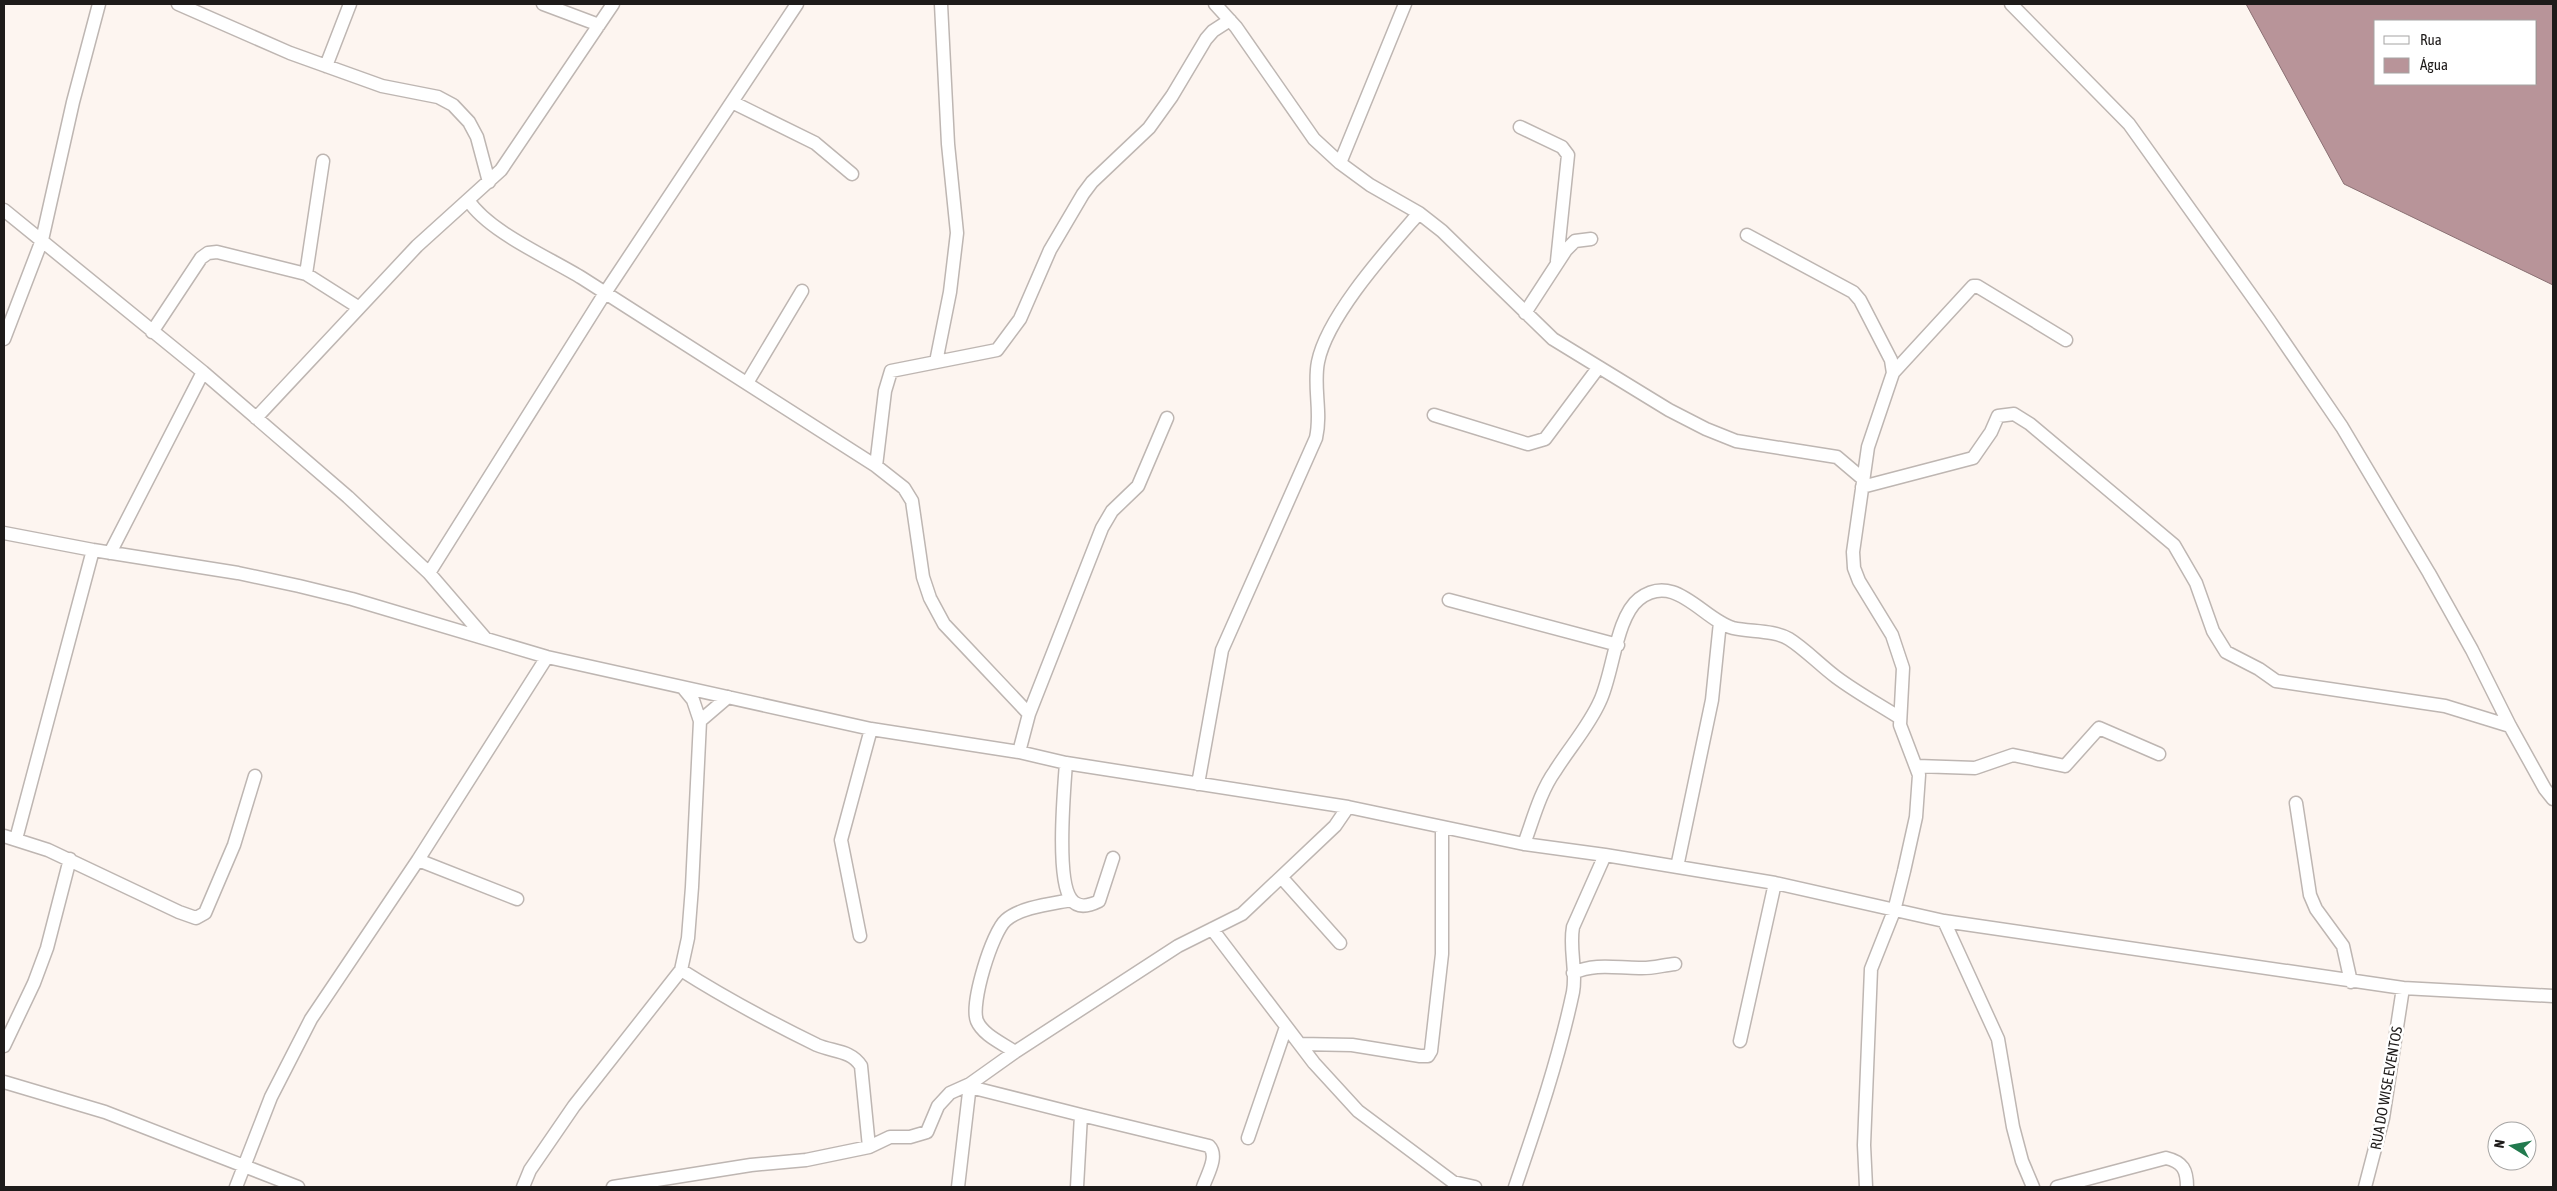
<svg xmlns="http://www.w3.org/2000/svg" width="2557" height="1191" viewBox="0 0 2557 1191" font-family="'Asap Condensed',sans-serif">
  <rect width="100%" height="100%" fill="#fdf5f0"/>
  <path fill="#b89499" stroke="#8a7073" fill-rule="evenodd" d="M 2246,4 L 2553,4 L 2553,285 L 2344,184 ZM 2376,21 L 2536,21 L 2536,84 L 2376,84 Z"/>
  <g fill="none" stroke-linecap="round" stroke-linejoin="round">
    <g stroke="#beb6b2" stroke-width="15">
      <path id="street" d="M 178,4 L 290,53 L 382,86 L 438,97 L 453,105 L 469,122 L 477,137 L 489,182
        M 543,4 L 599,25
        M 1215,4 L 1236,27 L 1314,139 L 1340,163 L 1370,185 L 1419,213 L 1442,231 L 1553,339 L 1669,410 L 1706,429 L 1736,441 L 1837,457 L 1863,479
        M 2011,4 L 2129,124 L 2269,320 L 2342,427 L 2429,573 L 2472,650 L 2510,726 L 2545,789 L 2553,799
        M 326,66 L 350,4
        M 732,102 L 815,143 L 852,174
        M 1520,127 L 1562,147 L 1568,155 L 1557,261
        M 323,161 L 306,274 L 358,307
        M 1340,163 L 1405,4
        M 468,200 C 489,232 548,257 582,278 C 680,340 778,403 876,466 L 904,488 L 912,501 L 923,577 L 930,598 L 944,624 L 1029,714 L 1019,752
        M 4,210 L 203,372 L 348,497 L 429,573 L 485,638
        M 1747,235 L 1853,292 L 1860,300 L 1891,360 L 1893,373 L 1868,447 L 1853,552 L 1854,568 L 1859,581 L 1892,635 L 1903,668 L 1900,725 L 1919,775 L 1916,817 L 1904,871 L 1894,911 L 1871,969 L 1864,1145 L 1866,1187
        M 1525,313 L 1566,250 L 1575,241 L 1591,239
        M 152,332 L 201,258 L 208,253 L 217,252 L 306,274
        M 4,339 L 42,240 L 73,102 L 99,4
        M 936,362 L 950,292 L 957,233 L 948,144 L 941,4
        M 1893,373 L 1973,286 L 1977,286 L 2066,340
        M 747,383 L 802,291
        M 1434,415 L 1528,444 L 1545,439 L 1598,368
        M 256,418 L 417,246 L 501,170 L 613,4
        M 876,466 L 885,391 L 891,371 L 997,350 L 1020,319 L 1050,250 L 1083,194 L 1092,182 L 1149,128 L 1172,96 L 1206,39 L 1213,31 L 1230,20
        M 1862,487 L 1973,458 L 1991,432 L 1998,416 L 2014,414 L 2030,424 L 2174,545 L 2196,583 L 2213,631 L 2226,652 L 2259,669 L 2276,681 L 2445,706 L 2510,726
        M 4,533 L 93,550 L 238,573 L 299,586 L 352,599 L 547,657 L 871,729 L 1019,752 L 1066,763 L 1348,807 L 1524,844 L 1605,855 L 1775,883 L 1944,921 L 2403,988 L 2553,996
        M 110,553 L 203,372
        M 429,573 L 605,293 L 797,4
        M 1449,600 L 1618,645
        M 1029,714 L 1102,528 L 1112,511 L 1138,486 L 1167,418
        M 700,721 L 728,697
        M 1066,763 C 1064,790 1056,879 1071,899 C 1078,909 1089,906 1099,901 L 1113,858
        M 1917,766 L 1975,768 L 2013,755 L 2065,766 L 2099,728 L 2159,754
        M 1198,784 L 1222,650 L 1316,438 C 1322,412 1313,387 1318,362 C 1327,316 1388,249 1419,213
        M 2296,803 L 2310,895 L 2316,909 L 2343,946 L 2351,982
        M 4,836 L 48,850 L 179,912 L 196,918 L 205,913 L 234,845 L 255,776
        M 16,839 L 93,550
        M 1524,844 C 1533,820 1540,792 1555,771 C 1570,747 1589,726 1600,701 C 1613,674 1616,617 1639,599 C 1675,571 1703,620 1733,628 C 1750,632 1774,630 1789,639 C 1805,649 1820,665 1836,677 C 1856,692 1878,704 1900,718
        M 418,860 L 517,899
        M 1677,867 L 1712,700 L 1720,622
        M 1282,878 L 1340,943
        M 1944,921 L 1998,1039 L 2013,1127 L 2022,1161 L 2033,1187
        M 1212,929 L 1314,1063 L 1358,1111 L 1453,1182 L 1475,1187
        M 860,936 L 841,840 L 871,729
        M 681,970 C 725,998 770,1022 817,1045 C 833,1052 851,1050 861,1066 L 869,1147
        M 1573,973 C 1595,963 1616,968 1639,968 C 1651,969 1663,965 1675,964
        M 1740,1041 L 1775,883
        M 1300,1044 L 1352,1045 L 1420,1056 L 1428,1056 L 1431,1051 L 1442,954 L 1442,827
        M 4,1046 L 34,983 L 47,948 L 70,859
        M 1015,1052 C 1002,1043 983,1035 977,1021 C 970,1004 992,932 1006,920 C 1021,907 1051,904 1071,900
        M 4,1082 L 105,1112 L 298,1187
        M 970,1087 L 1081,1115 L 1077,1187
        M 1081,1115 L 1209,1146 C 1219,1156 1207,1175 1203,1187
        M 1248,1138 L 1286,1027
        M 236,1187 L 271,1097 L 311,1019 L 418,860 L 547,657
        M 523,1187 L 530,1170 L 574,1106 L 681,970 L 688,938 L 692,887 L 700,721 L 693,700 L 684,689
        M 613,1187 L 751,1165 L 806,1160 L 869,1147 L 890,1137 L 910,1137 L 927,1132 L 938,1106 L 950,1093 L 970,1084 L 1015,1052 L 1178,946 L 1242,914 L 1335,826 L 1348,807
        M 958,1187 L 970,1084
        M 1515,1187 C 1537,1123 1559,1058 1573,992 C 1577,971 1569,949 1573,927 L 1605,855
        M 2057,1187 L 2166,1158 C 2183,1162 2187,1170 2187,1187
        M 2365,1187 L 2383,1118 L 2403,988"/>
    </g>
    <use href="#street" stroke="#fff" stroke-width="12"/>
  </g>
  <g text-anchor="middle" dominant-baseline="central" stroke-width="5" stroke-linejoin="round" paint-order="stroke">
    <g font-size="15" fill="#1e1b1a" stroke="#fff">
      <text transform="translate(2386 1088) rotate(-80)">RUA DO WISE EVENTOS</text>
    </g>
  </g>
  <rect width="2557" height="1191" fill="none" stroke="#1e1b1a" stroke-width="10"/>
  <rect x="2374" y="20" width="162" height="65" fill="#ffffff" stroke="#a5a4a3"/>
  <rect x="2384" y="36" width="25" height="8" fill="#ffffff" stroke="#a5a4a3"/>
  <text x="2420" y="45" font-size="15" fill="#1e1b1a">Rua</text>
  <rect x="2384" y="58" width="25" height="15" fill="#b89499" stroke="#a5a4a3"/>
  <text x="2420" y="70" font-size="15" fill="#1e1b1a">Água</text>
  <g transform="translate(2512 1146) rotate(280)"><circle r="24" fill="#ffffff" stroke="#a5a4a3"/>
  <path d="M0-4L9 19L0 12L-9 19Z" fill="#227a4e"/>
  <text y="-8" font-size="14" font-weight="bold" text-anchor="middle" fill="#1e1b1a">N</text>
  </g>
</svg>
